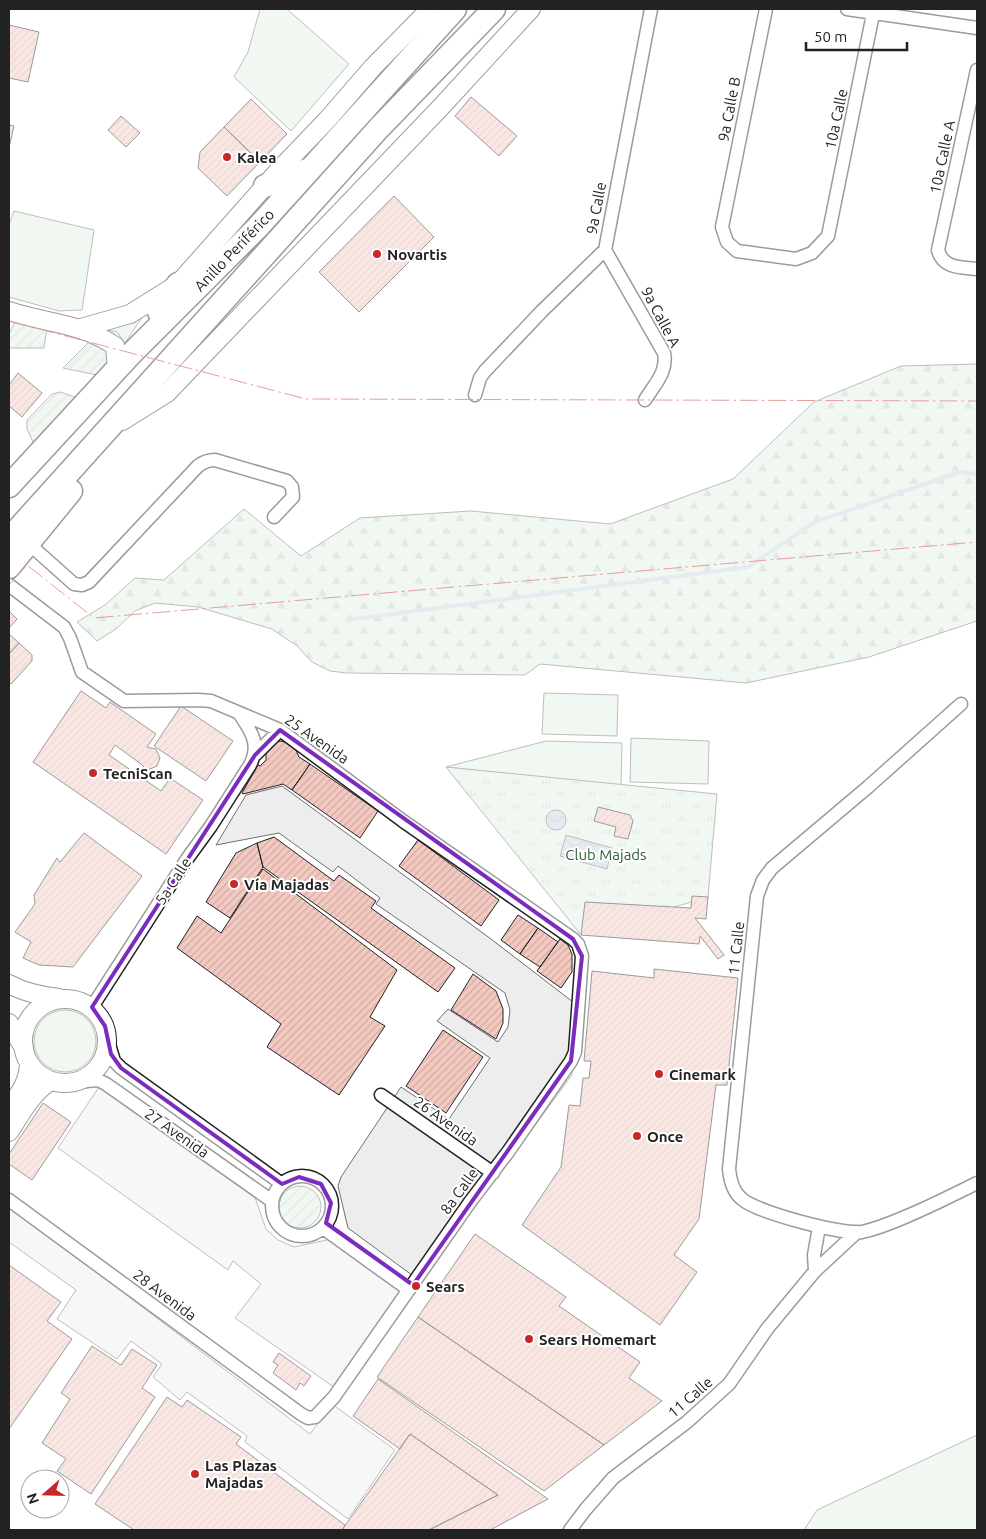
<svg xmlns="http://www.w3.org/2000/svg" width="986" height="1539" viewBox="0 0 986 1539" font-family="Ubuntu,sans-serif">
  <defs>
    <pattern id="forest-firs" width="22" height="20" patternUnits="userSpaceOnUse" patternTransform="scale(1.25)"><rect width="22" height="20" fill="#e0efe3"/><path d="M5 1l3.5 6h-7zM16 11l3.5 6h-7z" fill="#c0cdc2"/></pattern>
    <pattern id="park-tufts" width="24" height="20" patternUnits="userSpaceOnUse" patternTransform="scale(1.25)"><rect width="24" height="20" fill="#e0efe3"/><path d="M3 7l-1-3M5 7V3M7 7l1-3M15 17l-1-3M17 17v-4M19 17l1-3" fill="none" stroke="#c0cdc2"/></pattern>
    <pattern id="garden-furrows" width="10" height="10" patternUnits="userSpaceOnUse" patternTransform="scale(1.25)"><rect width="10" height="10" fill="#e0efe3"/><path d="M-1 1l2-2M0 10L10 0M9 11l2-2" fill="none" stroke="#c0cdc2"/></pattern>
    <pattern id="water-waves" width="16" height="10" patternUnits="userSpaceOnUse" patternTransform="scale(1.25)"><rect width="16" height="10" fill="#c7d3dd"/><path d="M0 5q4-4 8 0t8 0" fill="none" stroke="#abb5bd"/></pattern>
    <pattern id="building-hatch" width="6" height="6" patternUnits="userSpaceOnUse" patternTransform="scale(1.25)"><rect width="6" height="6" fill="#f3c9c0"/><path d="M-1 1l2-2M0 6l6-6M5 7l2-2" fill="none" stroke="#d0aca5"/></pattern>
  </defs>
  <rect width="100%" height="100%" fill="#fff"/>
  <path fill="#e0efe3" stroke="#6f6f6f" d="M 260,9 L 287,9 L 349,64 L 291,131 L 234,77 L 248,52 Z
    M 14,211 L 94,230 L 82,310 L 59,311 L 9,297 L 9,225 Z
    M 143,316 L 125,343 L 117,332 L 95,327 Z
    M 544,693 L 618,695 L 617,736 L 542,734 Z
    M 631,738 L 709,741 L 708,784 L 630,782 Z
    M 546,741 L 622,743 L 621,786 L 446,767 Z
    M34 1041a31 31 0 1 1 62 0a31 31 0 1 1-62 0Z
    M 977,1435 L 977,1530 L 804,1530 L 817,1510 Z"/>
  <path fill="url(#forest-firs)" stroke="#6f6f6f" d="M 977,364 L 977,621 L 869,657 L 746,683 L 540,664 L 525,675 L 347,673 L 330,671 L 312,662 L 297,646 L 272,629 L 198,607 L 155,603 L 135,611 L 116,629 L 97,641 L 77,622 L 105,605 L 135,578 L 164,580 L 244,509 L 301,556 L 360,518 L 471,511 L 610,524 L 733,479 L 814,402 L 901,366 Z"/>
  <path fill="url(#park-tufts)" stroke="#6f6f6f" d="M 446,767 L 717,794 L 708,897 L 581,935 Z"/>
  <path fill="url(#garden-furrows)" stroke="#6f6f6f" d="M 16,320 L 47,328 L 44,348 L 9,348 L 9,334 Z
    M 91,340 L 106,342 L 112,356 L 97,375 L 63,368 Z
    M 61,392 L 77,398 L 34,444 L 27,429 L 27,420 L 52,394 Z
    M279 1207a21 21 0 1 1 42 0a21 21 0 1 1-42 0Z"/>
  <path fill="#ededed" stroke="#6f6f6f" d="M 282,786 L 491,939 L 573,1002 L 572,1075 L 420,1281 L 348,1228 L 338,1186 L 341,1177 L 401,1087 L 449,1119 L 490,1058 L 437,1021 L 448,1009 L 498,1042 L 508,1027 L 510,1010 L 505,993 L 376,904 L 380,898 L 338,866 L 333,872 L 279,833 L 216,845 L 246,795 Z
    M 101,1084 L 252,1189 L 266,1229 L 278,1240 L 294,1247 L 331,1239 L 408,1294 L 341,1392 L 235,1318 L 261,1284 L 233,1261 L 228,1270 L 58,1148 Z
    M 9,1206 L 310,1434 L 332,1404 L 395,1450 L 348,1519 L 245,1442 L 247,1436 L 187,1392 L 180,1400 L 153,1377 L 162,1364 L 131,1341 L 117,1359 L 57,1319 L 76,1290 L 9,1242 Z"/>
  <path fill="url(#water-waves)" stroke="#6f6f6f" d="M546 820a10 10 0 1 1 20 0a10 10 0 1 1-20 0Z
    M 566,835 L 612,848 L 607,869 L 560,856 Z"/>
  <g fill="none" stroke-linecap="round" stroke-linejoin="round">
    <path stroke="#c7d3dd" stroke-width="4" d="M 347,620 L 748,567 L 815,522 L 960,472 L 977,474"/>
  </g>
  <path fill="url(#building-hatch)" stroke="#222" d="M 9,25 L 39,32 L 28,82 L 9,78 Z
    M 471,97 L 517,136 L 499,156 L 455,116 Z
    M 251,99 L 287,134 L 260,162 L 224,127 Z
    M 121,116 L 140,133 L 126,147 L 108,130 Z
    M 9,125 L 14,126 L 9,148 Z
    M 224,127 L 260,162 L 227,196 L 198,168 L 200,152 Z
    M 394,196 L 434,237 L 359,312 L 319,272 Z
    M 18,373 L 42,393 L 22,417 L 9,406 L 9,385 Z
    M 9,611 L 17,619 L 9,628 Z
    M 9,634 L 19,643 L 9,654 Z
    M 19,643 L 32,655 L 32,661 L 12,683 L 9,684 L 9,654 Z
    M 81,691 L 106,708 L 110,702 L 156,734 L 147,747 L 156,749 L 160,758 L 157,766 L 150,769 L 145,768 L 141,764 L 115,745 L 109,755 L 161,791 L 170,778 L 203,800 L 166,854 L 33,762 Z
    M 181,706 L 233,741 L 206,781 L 154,746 Z
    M 280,741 L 285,742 L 294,746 L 299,757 L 310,764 L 292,790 L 283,784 L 243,794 L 242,793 L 258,765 L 260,766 L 266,760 L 266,752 L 275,743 Z
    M 310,764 L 378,811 L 360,838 L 292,790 Z
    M 598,807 L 630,815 L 633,821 L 628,839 L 614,836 L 616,827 L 594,821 Z
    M 84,833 L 142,876 L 73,967 L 39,965 L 23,958 L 31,942 L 15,932 L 35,904 L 34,895 L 57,858 L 60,862 Z
    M 274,837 L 334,881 L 339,875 L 376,901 L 371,908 L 455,968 L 438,992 L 263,867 L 257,843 Z
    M 418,840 L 499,900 L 481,926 L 399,866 Z
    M 257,843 L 263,867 L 230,918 L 206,902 L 236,853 Z
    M 263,869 L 397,970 L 370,1017 L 385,1026 L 339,1095 L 267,1047 L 281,1024 L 177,948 L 197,916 L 221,933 Z
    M 692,896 L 708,897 L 706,919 L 695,918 L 724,955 L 718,959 L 700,936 L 699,944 L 581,935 L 585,902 L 691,908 Z
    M 518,915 L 538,928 L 520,954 L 501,940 Z
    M 538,928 L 558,942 L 540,967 L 520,954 Z
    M 560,939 L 568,945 L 572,954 L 572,972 L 561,988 L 537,971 Z
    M 654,969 L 738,978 L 727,1085 L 716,1085 L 699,1219 L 674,1255 L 697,1272 L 660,1325 L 522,1225 L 561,1167 L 569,1105 L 580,1106 L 583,1078 L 589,1078 L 591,1061 L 584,1061 L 592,971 L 654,978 Z
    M 473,974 L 496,991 L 503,1009 L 503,1023 L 496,1039 L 451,1010 Z
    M 443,1030 L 483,1057 L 446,1113 L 406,1086 Z
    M 43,1103 L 71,1122 L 32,1180 L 9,1164 L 9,1154 Z
    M 475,1234 L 566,1297 L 559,1306 L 640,1362 L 629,1378 L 662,1401 L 604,1445 L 418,1317 Z
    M 9,1265 L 61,1302 L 47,1321 L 72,1339 L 9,1429 Z
    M 418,1317 L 604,1445 L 544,1491 L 377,1377 Z
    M 92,1346 L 121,1365 L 132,1349 L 157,1365 L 142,1388 L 155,1397 L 91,1494 L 57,1471 L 66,1459 L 42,1443 L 70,1399 L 61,1393 Z
    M 279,1353 L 311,1376 L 304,1386 L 300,1383 L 296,1390 L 273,1373 L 278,1365 L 273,1362 Z
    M 378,1379 L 548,1499 L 490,1530 L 429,1530 L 498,1495 L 410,1434 L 400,1449 L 353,1416 Z
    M 167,1397 L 182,1407 L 187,1400 L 241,1437 L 236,1444 L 345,1525 L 342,1530 L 134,1530 L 95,1504 Z
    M 410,1434 L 498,1495 L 429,1530 L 342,1530 Z"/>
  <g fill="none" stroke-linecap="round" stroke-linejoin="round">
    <g stroke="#222" stroke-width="15">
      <path id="street" d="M 766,9 L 722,227 L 727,242 L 737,251 L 796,259 L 812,253 L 828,236 L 874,9
        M 847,9 L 977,28
        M 977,70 L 938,250 C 943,269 961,267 977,269
        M 605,250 L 664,353 C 668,372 654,385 645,400
        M 475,395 L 480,378 L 485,371 L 542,311 L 605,250 L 651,9
        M 28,543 L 74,584 L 82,585 L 89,582 L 198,466 C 203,462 208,460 215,460 L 287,481 L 292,487 L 293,497 L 274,517
        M 9,585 L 64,627 L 70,638 L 82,672 L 124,701 L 199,700 L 211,701 L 280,730 L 403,821 L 573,939 L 578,944 L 582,956 L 575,1052 L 571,1061 L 508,1152 L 470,1202 L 334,1397 L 315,1417 L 308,1418 L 301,1414 L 9,1200
        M 961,704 L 868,787 L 772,868 L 763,880 L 757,896 L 729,1169 C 730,1180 733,1192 742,1199 C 756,1212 842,1235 862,1232 C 876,1229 891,1223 905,1217 C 929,1207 953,1195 977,1183
        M 255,755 L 280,730
        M 92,1007 L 187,859 L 211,826 L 250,765 C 261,744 251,731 239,713
        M 108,1041 L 114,1061 L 121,1068 L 282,1184
        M 76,1082 L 98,1080 L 106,1084 L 272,1201
        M 381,1095 L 493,1173
        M272 1206a30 30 0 1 1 60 0a30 30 0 1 1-60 0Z
        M 323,1228 L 409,1290
        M 815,1271 L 814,1255 L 819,1227
        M 570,1530 L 585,1510 L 613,1478 L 687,1422 L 729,1384 L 767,1329 L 815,1271 L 857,1232"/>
    </g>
    <g stroke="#222" stroke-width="20">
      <path id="secondary" d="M 9,311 C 45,323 82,323 115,346 L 117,369
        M 81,328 L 130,314 L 178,284 L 279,170 L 327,120 L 373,67 L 430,9
        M 122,421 L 167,393 L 440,108 L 531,9
        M 9,984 C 25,993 41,996 59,998
        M23 1041a42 42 0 1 1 84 0a42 42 0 1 1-84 0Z
        M 9,1023 L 24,1048
        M 9,1108 C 20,1093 29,1081 29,1062
        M 9,1132 C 21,1114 32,1092 51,1081"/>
    </g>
    <g stroke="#222" stroke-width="25">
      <path id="highway" d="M 265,186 L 307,170
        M 159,312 L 178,284
        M 9,486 L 129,356 L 257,228 L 455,9
        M 9,539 L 379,128 L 494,9
        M 9,567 L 71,491"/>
    </g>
    <use href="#street" stroke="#fff" stroke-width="12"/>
    <use href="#secondary" stroke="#fff" stroke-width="18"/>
    <use href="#highway" stroke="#fff" stroke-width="22"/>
    <path stroke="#c62828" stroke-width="1" stroke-dasharray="18 4 2.5 4" stroke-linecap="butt" d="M 9,321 L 306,399 L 977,401
      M 9,585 L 27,565 L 94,618 L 977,542"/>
  </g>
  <path d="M0 0H986V1539H0ZM 280,730 L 573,939 L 582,956 L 571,1061 L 413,1285 L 326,1223 L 331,1203 L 321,1184 L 299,1177 L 282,1184 L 121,1068 L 111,1054 L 105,1026 L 92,1007 L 255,755 Z" fill="#fff" fill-opacity=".55" fill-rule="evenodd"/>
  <path fill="none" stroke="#7b2cbf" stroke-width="4" stroke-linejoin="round" d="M 280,730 L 573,939 L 582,956 L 571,1061 L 413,1285 L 326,1223 L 331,1203 L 321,1184 L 299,1177 L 282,1184 L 121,1068 L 111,1054 L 105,1026 L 92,1007 L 255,755 Z"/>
  <g fill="#c62828" stroke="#fff" stroke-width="2">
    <circle cx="227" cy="157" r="5"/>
    <circle cx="377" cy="254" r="5"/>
    <circle cx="93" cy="773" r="5"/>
    <circle cx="234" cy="884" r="5"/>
    <circle cx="659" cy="1074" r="5"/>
    <circle cx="637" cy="1136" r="5"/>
    <circle cx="416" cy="1286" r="5"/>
    <circle cx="529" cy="1339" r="5"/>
    <circle cx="195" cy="1474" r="5"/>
  </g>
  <g text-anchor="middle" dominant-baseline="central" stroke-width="4" stroke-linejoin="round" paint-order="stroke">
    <g font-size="15" fill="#222" stroke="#fff">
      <text transform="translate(729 109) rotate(-79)">9a Calle B</text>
      <text transform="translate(836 119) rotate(-78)">10a Calle</text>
      <text transform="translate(942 157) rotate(-78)">10a Calle A</text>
      <text transform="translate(596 208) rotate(-79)">9a Calle</text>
      <text transform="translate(234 250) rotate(-46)">Anillo Periférico</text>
      <text transform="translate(661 317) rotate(62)">9a Calle A</text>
      <text transform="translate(317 739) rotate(35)">25 Avenida</text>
      <text transform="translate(173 881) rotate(-57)">5a Calle</text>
      <text transform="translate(736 948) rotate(-84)">11 Calle</text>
      <text transform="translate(446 1121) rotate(35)">26 Avenida</text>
      <text transform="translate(177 1133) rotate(35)">27 Avenida</text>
      <text transform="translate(459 1191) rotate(-54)">8a Calle</text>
      <text transform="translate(165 1295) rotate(37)">28 Avenida</text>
      <text transform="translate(690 1397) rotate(-41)">11 Calle</text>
    </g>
    <g font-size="15" font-weight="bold" fill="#222" stroke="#fff" text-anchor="start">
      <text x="237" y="157">Kalea</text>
      <text x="387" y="254">Novartis</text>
      <text x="103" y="773">TecniScan</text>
      <text x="244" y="884">Vía Majadas</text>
      <text x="669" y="1074">Cinemark</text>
      <text x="647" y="1136">Once</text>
      <text x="426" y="1286">Sears</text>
      <text x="539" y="1339">Sears Homemart</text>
      <text x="205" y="1465">Las Plazas<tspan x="205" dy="17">Majadas</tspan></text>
    </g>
    <g font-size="15" fill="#2f5e38" stroke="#fff">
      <text x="606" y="854">Club Majads</text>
    </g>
  </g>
  <rect width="986" height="1539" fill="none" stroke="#222222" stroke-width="20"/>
  <g transform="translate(45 1494) rotate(250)"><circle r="24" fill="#ffffff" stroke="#a7a7a7"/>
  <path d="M0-4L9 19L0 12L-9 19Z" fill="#c62828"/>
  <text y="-8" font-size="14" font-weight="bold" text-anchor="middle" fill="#222222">N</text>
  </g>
  <path d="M806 42v8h101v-8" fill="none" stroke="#222222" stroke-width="2.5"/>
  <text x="814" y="42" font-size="15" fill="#222222" stroke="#ffffff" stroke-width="4" paint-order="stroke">50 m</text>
</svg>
